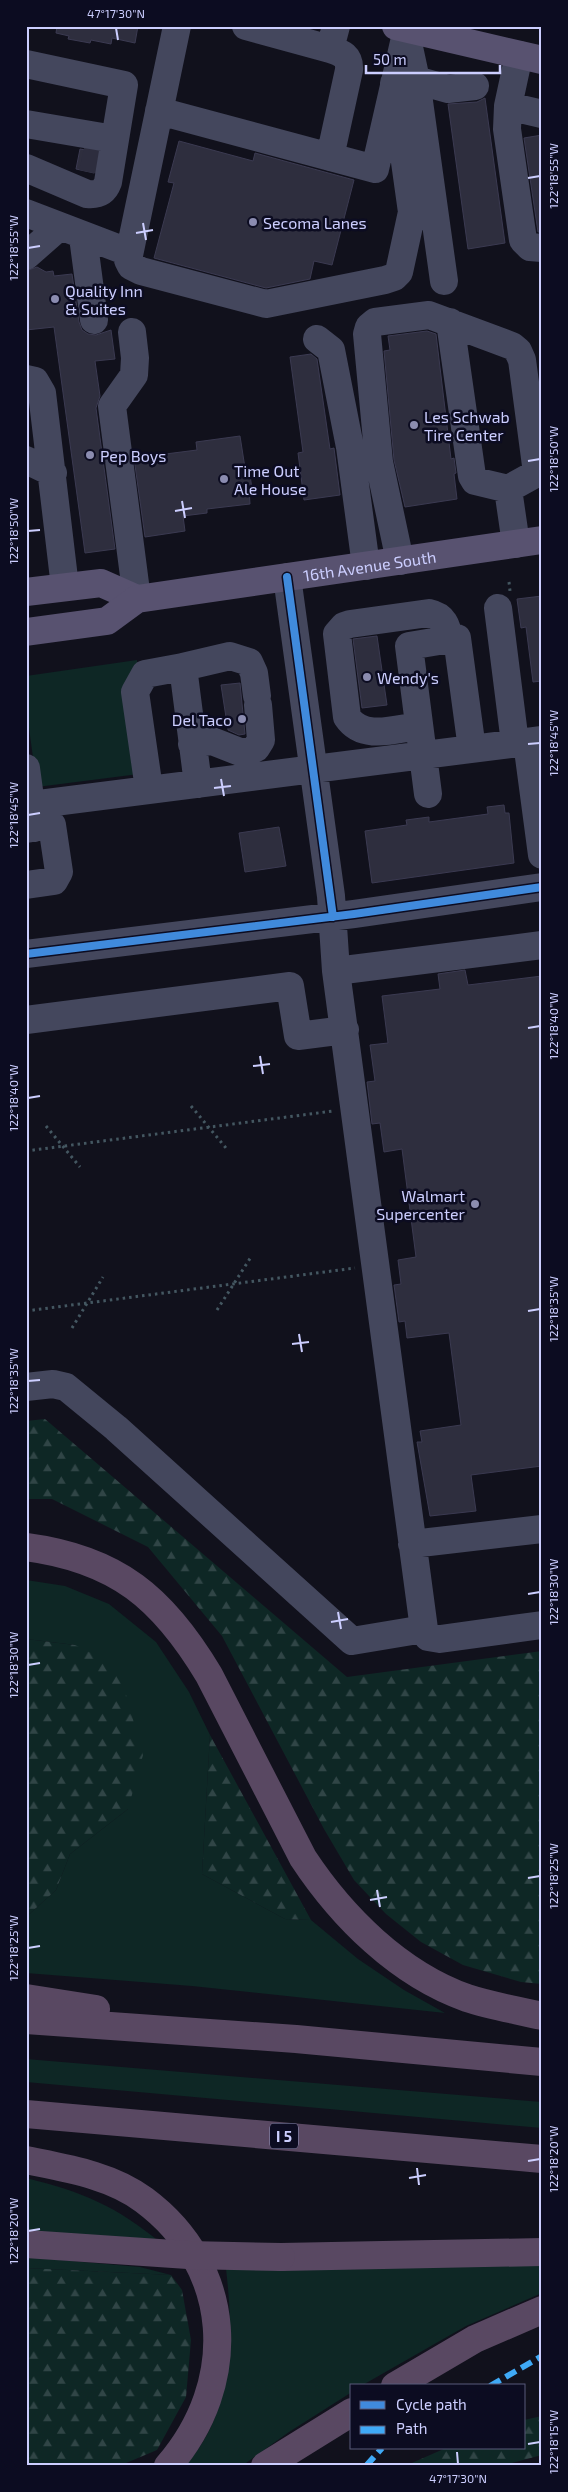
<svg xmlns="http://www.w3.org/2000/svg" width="568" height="2492" viewBox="0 0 568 2492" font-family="'Exo 2',sans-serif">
  <defs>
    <pattern id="forest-firs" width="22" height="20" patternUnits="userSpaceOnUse" patternTransform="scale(1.25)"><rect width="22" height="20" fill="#0e2725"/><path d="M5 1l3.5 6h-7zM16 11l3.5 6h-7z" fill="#304546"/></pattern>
  </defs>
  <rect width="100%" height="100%" fill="#11111c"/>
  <path fill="#0e2725" d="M 137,660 L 139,774 L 37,787 L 26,706 L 26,676 Z
    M 26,1580 L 65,1586 L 109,1604 L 156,1642 L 189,1692 L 210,1735 L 202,1874 L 285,1919 L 311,1920 L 358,1959 L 404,1990 L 445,2013 L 192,1986 L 26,1973 L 26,1917 L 56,1890 L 70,1854 L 128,1809 L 75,1645 L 26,1639 Z
    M 26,2059 L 542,2102 L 542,2128 L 26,2082 Z
    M 26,2178 C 83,2192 116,2206 161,2243 L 26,2231 Z
    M 26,2257 L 140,2267 L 171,2275 L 26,2268 Z
    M 542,2264 L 542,2293 L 466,2326 L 361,2386 L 352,2386 L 352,2392 L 289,2432 L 242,2466 L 185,2466 C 234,2412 234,2337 226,2269 Z"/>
  <path fill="url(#forest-firs)" d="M 45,1419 L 347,1677 L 542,1651 L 542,1984 L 521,1982 L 463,1965 L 421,1942 L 386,1914 L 354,1880 L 324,1829 L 222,1636 L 148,1547 L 52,1499 L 26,1499 L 26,1421 Z
    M 26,1639 L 75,1645 L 118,1666 L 143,1755 L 128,1809 L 70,1854 L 56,1890 L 26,1917 Z
    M 210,1735 L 311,1920 L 285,1919 L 202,1874 Z
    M 26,2268 L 171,2275 L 182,2290 L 191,2340 L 186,2397 L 157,2450 L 119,2466 L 26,2466 Z
    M 542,2416 L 542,2455 L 501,2466 L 405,2466 L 446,2448 L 524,2448 L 524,2420 Z"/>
  <path fill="#2e2e3e" stroke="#3b3a51" d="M 57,26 L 138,26 L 135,43 L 112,38 L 111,44 L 91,40 L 90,43 L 68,39 L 69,36 L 56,33 Z
    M 485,98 L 505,243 L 468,249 L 448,104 L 477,102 Z
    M 542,135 L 542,232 L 538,232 L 524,138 Z
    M 179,141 L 253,161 L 255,153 L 354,180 L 332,265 L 314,261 L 310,279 L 266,288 L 154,258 L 174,183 L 168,182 Z
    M 80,149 L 97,152 L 94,173 L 76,169 Z
    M 37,267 L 46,272 L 53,271 L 54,276 L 72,274 L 79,322 L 82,330 L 88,334 L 96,335 L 111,330 L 115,359 L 95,361 L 100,396 L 96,408 L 115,549 L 85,553 L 54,327 L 26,330 L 26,271 Z
    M 427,331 L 436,334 L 451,459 L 454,458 L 456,473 L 454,474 L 457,499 L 405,507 L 394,460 L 384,351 L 390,350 L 388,336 Z
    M 311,354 L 317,359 L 330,449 L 334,448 L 340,495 L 304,500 L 298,453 L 303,452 L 290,357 Z
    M 240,436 L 245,468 L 249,468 L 252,489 L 249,489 L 250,504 L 207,509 L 207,513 L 183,516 L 185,531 L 145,537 L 134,458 L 197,450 L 196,442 Z
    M 542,596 L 542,681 L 533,682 L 526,627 L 521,628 L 517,599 Z
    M 377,636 L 387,705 L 362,708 L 353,639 Z
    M 240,683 L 245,734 L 239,735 L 228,730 L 221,685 Z
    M 504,805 L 505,813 L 509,813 L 514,863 L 372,883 L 365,831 L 407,825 L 406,820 L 429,817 L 429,822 L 488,814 L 487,807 Z
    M 279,827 L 286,866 L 245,872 L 239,833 Z
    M 465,970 L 468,985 L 542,976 L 542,1466 L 471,1475 L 476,1511 L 430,1516 L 417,1442 L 422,1442 L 420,1431 L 461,1425 L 449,1333 L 407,1338 L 405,1321 L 399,1322 L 394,1285 L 401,1284 L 398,1260 L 416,1257 L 402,1149 L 384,1152 L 380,1123 L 372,1124 L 367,1082 L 375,1081 L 370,1045 L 388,1043 L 382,996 L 440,989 L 438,974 Z"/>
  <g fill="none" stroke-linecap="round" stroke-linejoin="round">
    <path stroke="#2d2d3e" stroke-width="28" stroke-dasharray="28 14" stroke-linecap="butt" d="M 93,173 L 99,145"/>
    <path stroke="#445761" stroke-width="3" stroke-dasharray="2.5 4" stroke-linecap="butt" d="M 509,582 L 510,591
      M 191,1106 L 226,1148
      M 46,1126 L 80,1167
      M 26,1151 L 333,1111
      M 217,1310 L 251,1257
      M 26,1311 L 355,1268
      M 72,1328 L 103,1277"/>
    <path stroke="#44475d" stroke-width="28" d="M 177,26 L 128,260 L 131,266 L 141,271 L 266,304 L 385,280 L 394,277 L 399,272 L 412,212 L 394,83
      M 246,26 L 330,49 C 342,53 350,56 349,70 L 330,157
      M 407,38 L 416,80 L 444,281
      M 330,49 L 336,26
      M 519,55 L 508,106 L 507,129 L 523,240 L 530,247 L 542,248
      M 26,64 L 124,85 L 108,182 C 104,193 98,195 87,194 L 26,168
      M 416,80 L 448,89 L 475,86
      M 508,106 L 542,114
      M 159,111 L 375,169 L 407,29
      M 26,124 L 114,139
      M 26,213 L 128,252
      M 83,237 L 94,320
      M 26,256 L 59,227
      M 132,332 L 135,358 L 134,375 L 112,406 L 137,599
      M 317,339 L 331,350 L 350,447 L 366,566
      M 26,379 L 35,381 L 42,393 L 65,587
      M 26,460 L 53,473
      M 508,489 L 516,544
      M 400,561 L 379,462 L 367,334 L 369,327 L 375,322 L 429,315 L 512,346 L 518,351 L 522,360 L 537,473 L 508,489 L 475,481 L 472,476 L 450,322
      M 287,577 L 331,896 L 336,971 L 424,1629 L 428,1637 L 440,1639 L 542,1625
      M 498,608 L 515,743
      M 183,667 L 230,656 L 249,662 L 254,673 L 257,696
      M 419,726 C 395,729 363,741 347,717 L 337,634 L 344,626 L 350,624 L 429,613 C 444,616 447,626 449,639
      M 527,742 L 542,855
      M 192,744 L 212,741 L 240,752 L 247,752 L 256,748 L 261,740 L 258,705
      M 26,768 L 31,805
      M 149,789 L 135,692 L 145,674 L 183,667 L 198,784
      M 428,794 L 409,646 L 457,638 L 472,749
      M 34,828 L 31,805 L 542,740
      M 26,829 L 52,825 L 59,872 L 54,881 L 26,885
      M 26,954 L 354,914 L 542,887
      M 336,971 L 542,945
      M 26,1020 L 290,986 L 298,1036 L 345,1030
      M 26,1387 L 53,1384 L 66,1387 L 116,1428 L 352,1641 L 424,1629
      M 412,1544 L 542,1529"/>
    <g stroke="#585270" stroke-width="28">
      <path d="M 396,26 L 542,60"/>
      <path d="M 26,592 L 101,583 L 137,599"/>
      <path id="s1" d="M 26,632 L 107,621 L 137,599 L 542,540"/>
    </g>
    <path stroke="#594862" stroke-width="28" d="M 26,1547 C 117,1559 163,1598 209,1675 L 303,1858 C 342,1917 399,1974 467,1998 C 491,2006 517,2010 542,2016
      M 26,1998 L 96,2009
      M 26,2020 L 296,2039 L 542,2062
      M 26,2114 L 542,2159
      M 26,2160 C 65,2168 111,2175 144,2200 C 234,2267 240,2383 168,2466
      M 281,2257 L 542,2252
      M 395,2386 L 475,2339 L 542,2310
      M 265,2466 L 352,2412"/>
    <path stroke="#594862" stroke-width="28" d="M 26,2244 L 188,2255 L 281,2257"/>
    <path stroke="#3fa9f5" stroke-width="6" stroke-dasharray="12 6" stroke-linecap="butt" d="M 490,2386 L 542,2356
      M 366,2466 L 382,2448"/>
    <g stroke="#0c0c21" stroke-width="11">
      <path id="cycleway" d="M 287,577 L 333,917
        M 26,954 L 354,914 L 542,887"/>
    </g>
    <use href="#cycleway" stroke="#408adc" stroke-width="8"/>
  </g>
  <path fill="none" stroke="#ccceff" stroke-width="2" d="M 116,28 L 118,40M 528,178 L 540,176M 143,223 L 146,240M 136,233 L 153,230M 28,248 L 40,246M 528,461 L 540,459M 182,501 L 185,518M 175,511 L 192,508M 28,531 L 40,530M 528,744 L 540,743M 221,779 L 224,796M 214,788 L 231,786M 28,815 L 40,813M 528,1028 L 540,1026M 260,1056 L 263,1074M 253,1066 L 270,1064M 28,1098 L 40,1096M 528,1311 L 540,1309M 299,1334 L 302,1352M 292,1344 L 309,1342M 28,1381 L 40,1380M 528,1594 L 540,1592M 338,1612 L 341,1629M 331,1622 L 348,1619M 28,1665 L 40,1663M 528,1878 L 540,1876M 377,1890 L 380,1907M 370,1900 L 387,1897M 28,1948 L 40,1946M 528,2161 L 540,2159M 417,2168 L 419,2185M 409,2178 L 426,2175M 28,2231 L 40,2229M 528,2444 L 540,2442M 457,2452 L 458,2464"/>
  <g fill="#8b8cb0" stroke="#0c0c21" stroke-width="2">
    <circle cx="253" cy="222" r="5"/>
    <circle cx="55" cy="299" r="5"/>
    <circle cx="414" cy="425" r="5"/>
    <circle cx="90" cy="455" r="5"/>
    <circle cx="224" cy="479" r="5"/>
    <circle cx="367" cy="677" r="5"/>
    <circle cx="242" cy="719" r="5"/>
    <circle cx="475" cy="1204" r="5"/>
  </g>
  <g text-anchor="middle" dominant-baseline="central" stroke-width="5" stroke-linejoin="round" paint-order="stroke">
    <rect fill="#0c0c21" stroke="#9294bc" stroke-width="1" x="270" y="2123.5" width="28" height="25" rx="4"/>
    <g font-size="15" font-weight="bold" fill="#ccceff">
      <text x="284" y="2136">I 5</text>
    </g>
    <g font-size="16" fill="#ccceff" stroke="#0c0c21" text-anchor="start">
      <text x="263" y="222">Secoma Lanes</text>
      <text x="65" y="290">Quality Inn<tspan x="65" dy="18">&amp; Suites</tspan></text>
      <text x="424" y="416">Les Schwab<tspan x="424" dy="18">Tire Center</tspan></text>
      <text x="100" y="455">Pep Boys</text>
      <text x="234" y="470">Time Out<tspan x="234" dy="18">Ale House</tspan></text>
      <text x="377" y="677">Wendy's</text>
      <text x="232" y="719" text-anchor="end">Del Taco</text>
      <text x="465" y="1195" text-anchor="end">Walmart<tspan x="465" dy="18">Supercenter</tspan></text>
    </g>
    <g font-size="16" fill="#ccceff" stroke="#0c0c21">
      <text stroke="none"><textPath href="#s1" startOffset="354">16th Avenue South</textPath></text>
    </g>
  </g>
  <rect width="568" height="2492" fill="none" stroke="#0c0c21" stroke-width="55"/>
  <rect x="350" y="2384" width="175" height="65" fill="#0c0c21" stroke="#595a7a"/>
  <rect x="360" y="2401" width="25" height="8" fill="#408adc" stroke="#595a7a"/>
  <text x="396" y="2410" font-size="15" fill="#ccceff">Cycle path</text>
  <rect x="360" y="2426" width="25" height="8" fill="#3fa9f5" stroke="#595a7a"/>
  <text x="396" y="2434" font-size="15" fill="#ccceff">Path</text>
  <path d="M366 65v8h134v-8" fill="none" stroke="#ccceff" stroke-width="2.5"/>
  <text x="373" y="65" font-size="15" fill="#ccceff" stroke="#0c0c21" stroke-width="4" paint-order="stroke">50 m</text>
  <rect x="28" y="28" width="512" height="2436" fill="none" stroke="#ccceff" stroke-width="2"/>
  <g font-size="12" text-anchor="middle" fill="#ccceff">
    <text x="116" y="18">47°17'30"N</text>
    <text transform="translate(554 176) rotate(-90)" y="4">122°18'55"W</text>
    <text transform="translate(14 248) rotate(-90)" y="4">122°18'55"W</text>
    <text transform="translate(554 459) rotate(-90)" y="4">122°18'50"W</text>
    <text transform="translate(14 531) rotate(-90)" y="4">122°18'50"W</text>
    <text transform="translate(554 743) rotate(-90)" y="4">122°18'45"W</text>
    <text transform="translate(14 815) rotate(-90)" y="4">122°18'45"W</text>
    <text transform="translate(554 1026) rotate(-90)" y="4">122°18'40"W</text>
    <text transform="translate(14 1098) rotate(-90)" y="4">122°18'40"W</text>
    <text transform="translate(554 1309) rotate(-90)" y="4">122°18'35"W</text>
    <text transform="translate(14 1381) rotate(-90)" y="4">122°18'35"W</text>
    <text transform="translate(554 1592) rotate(-90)" y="4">122°18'30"W</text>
    <text transform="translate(14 1665) rotate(-90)" y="4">122°18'30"W</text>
    <text transform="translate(554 1876) rotate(-90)" y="4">122°18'25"W</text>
    <text transform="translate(14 1948) rotate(-90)" y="4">122°18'25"W</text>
    <text transform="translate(554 2159) rotate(-90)" y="4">122°18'20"W</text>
    <text transform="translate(14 2231) rotate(-90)" y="4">122°18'20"W</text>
    <text transform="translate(554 2442) rotate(-90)" y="4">122°18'15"W</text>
    <text x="458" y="2483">47°17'30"N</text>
  </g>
</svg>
